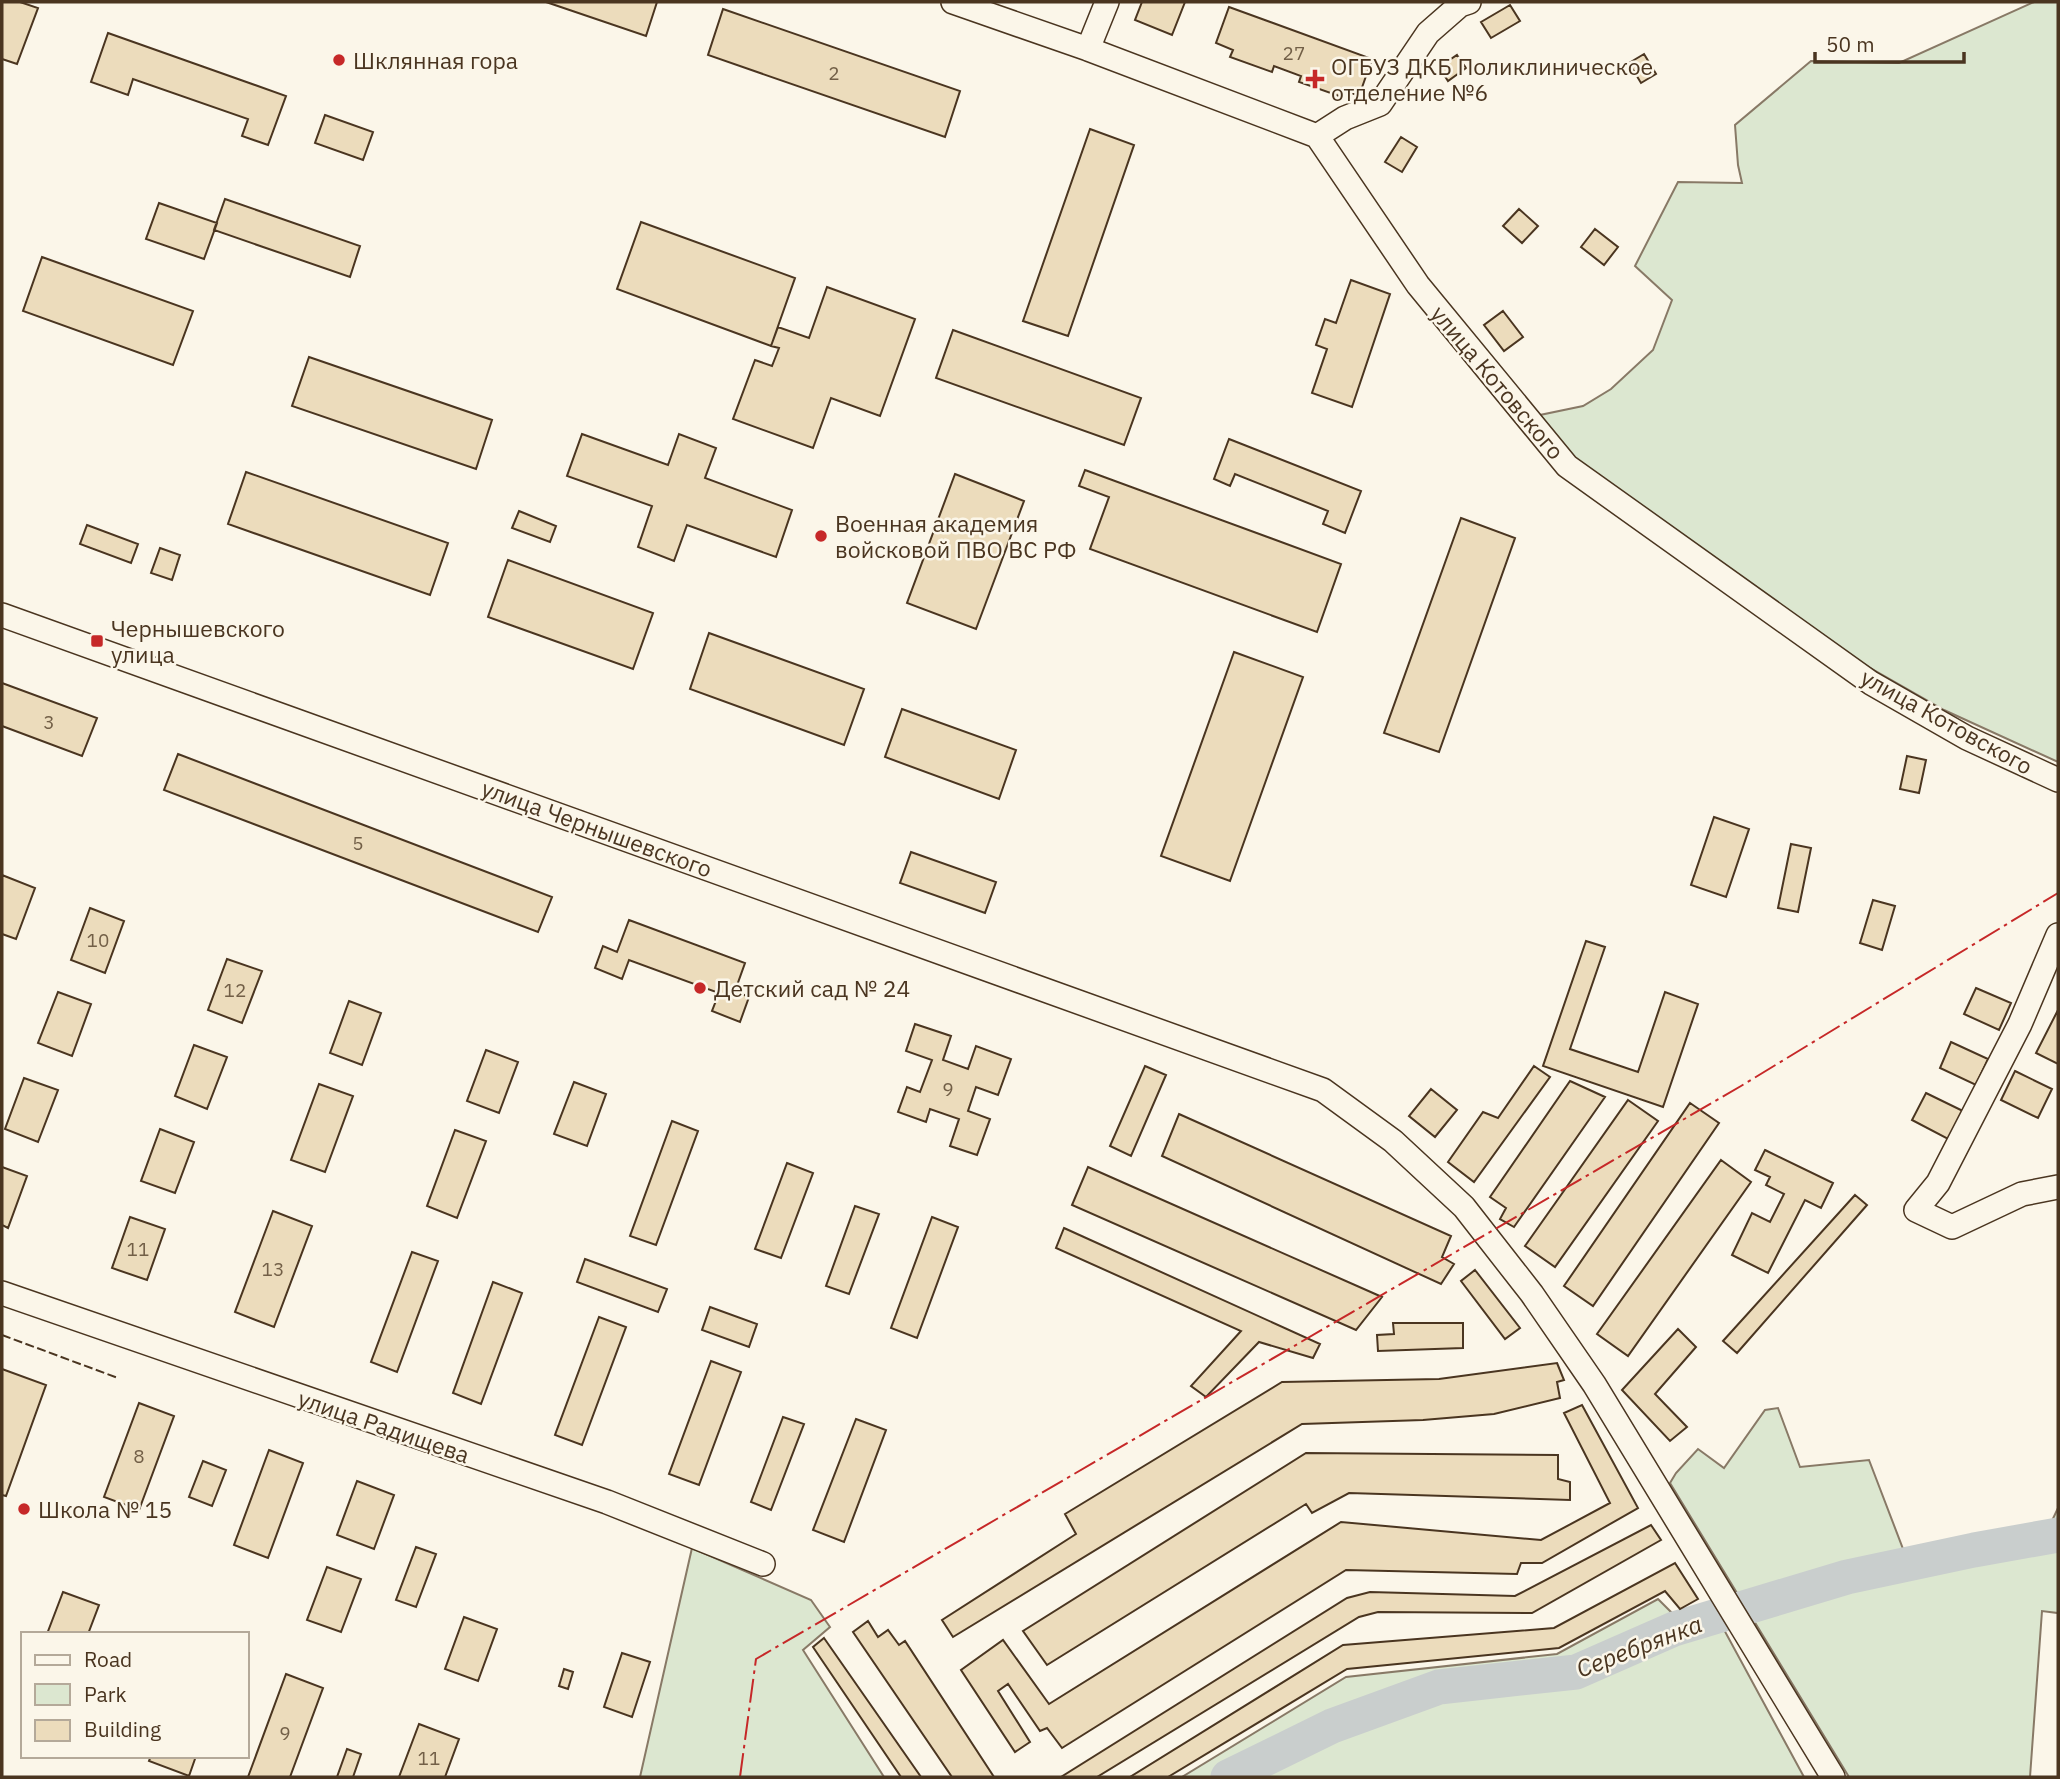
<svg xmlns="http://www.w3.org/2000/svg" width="2060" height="1779" viewBox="0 0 2060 1779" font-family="'IBM Plex Sans',sans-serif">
  <rect width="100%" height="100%" fill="#fbf6e9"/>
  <path fill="#dce7d0" stroke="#887966" stroke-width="2" d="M 2034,2 L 2058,2 L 2058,762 L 1944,710 L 1837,649 L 1572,460 L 1540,415 L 1583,406 L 1611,389 L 1653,350 L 1672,300 L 1635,266 L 1678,182 L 1742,183 L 1738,165 L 1735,125 L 1811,61 L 1899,63 Z
    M 1778,1408 L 1800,1467 L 1869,1460 L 1905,1554 L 2050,1525 L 2058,1508 L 2058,1613 L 2042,1611 L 2030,1777 L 1849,1777 L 1670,1483 L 1676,1473 L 1698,1449 L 1724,1468 L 1765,1410 Z
    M 692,1548 L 811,1600 L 830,1627 L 803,1650 L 884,1777 L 640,1777 Z
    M 1658,1599 L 1677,1618 L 1709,1602 L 1804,1777 L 1182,1777 L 1346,1677 L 1557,1654 Z"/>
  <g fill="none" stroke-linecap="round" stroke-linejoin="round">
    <path stroke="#c9cecd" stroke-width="35" d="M 1228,1777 L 1332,1726 L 1439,1687 L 1576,1672 L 1674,1629 L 1847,1577 L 1974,1550 L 2058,1535"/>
  </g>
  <path fill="#ecdcbc" stroke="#4a3520" stroke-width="2" d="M 2,2 L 20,2 L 38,8 L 17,64 L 2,59 Z
    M 546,2 L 657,2 L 646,36 Z
    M 1142,2 L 1185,2 L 1172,35 L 1135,20 Z
    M 1510,5 L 1520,21 L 1491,38 L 1481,22 Z
    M 1229,7 L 1372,59 L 1359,96 L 1344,90 L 1342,97 L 1299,82 L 1301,76 L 1274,66 L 1272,72 L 1230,57 L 1233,50 L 1216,43 Z
    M 723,9 L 960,91 L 945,137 L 708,55 Z
    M 108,33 L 286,96 L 268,145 L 242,136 L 248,119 L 133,79 L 128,95 L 91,82 Z
    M 1644,54 L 1656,74 L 1641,83 L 1629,63 Z
    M 1457,55 L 1466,68 L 1448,81 L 1439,67 Z
    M 325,115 L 373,132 L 363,160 L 315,143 Z
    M 1090,129 L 1134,145 L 1068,336 L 1023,321 Z
    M 1401,137 L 1417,147 L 1402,172 L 1385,162 Z
    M 225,199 L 360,246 L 350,277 L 214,230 Z
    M 159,203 L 217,223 L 204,259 L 146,239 Z
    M 1519,209 L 1538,226 L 1522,243 L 1503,226 Z
    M 641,222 L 795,278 L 771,346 L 617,289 Z
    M 1595,229 L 1618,247 L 1604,265 L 1581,247 Z
    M 42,257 L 193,311 L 173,365 L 23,311 Z
    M 1351,280 L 1390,294 L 1352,407 L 1312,393 L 1327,349 L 1316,345 L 1325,319 L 1336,323 Z
    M 827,287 L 915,319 L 880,416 L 831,398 L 813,448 L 733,419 L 755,360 L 772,366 L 779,348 L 771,346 L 778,327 L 809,338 Z
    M 1503,311 L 1523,337 L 1504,351 L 1484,325 Z
    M 953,330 L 1141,398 L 1124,445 L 936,378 Z
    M 309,357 L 492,420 L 476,469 L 292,406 Z
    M 582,434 L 668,465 L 679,434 L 716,448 L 705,478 L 792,510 L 776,557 L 687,525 L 674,561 L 638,547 L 652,506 L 567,476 Z
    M 1229,439 L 1361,491 L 1345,533 L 1323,524 L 1328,511 L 1235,474 L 1230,486 L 1214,479 Z
    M 1085,470 L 1341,564 L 1317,632 L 1090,549 L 1109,497 L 1079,486 Z
    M 246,472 L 448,543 L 430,595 L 228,524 Z
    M 955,474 L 1024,501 L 976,629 L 907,603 Z
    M 519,511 L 556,526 L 550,542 L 512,528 Z
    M 1461,518 L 1515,538 L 1439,752 L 1384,733 Z
    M 87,525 L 138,544 L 131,563 L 80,544 Z
    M 160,548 L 180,555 L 172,580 L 151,573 Z
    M 508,560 L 653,613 L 633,669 L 488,617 Z
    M 709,633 L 864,689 L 844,745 L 690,689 Z
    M 1234,652 L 1303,677 L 1230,881 L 1161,856 Z
    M 2,683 L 97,718 L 82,756 L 2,726 Z
    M 902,709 L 1016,750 L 999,799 L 885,757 Z
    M 178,754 L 552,897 L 538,932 L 164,790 Z
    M 1907,756 L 1926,760 L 1919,793 L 1900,789 Z
    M 1714,817 L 1749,829 L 1726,897 L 1691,885 Z
    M 1791,844 L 1811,848 L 1798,912 L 1778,908 Z
    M 911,852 L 996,882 L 985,913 L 900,883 Z
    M 2,875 L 35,888 L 16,939 L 2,934 Z
    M 1873,900 L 1895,906 L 1882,950 L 1860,943 Z
    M 90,908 L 124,921 L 105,973 L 71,960 Z
    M 629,920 L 745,963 L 735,991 L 749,997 L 740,1022 L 712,1011 L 719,993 L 629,960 L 622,979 L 595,968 L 603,946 L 617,952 Z
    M 1586,941 L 1605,947 L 1570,1049 L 1638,1072 L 1665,992 L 1698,1004 L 1663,1107 L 1543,1066 Z
    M 227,959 L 262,971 L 242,1023 L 208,1010 Z
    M 1976,988 L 2011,1003 L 1999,1030 L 1964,1014 Z
    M 58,992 L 91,1004 L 72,1056 L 38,1043 Z
    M 349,1001 L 381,1013 L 362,1065 L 330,1053 Z
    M 2058,1010 L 2058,1064 L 2036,1053 Z
    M 915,1024 L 951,1036 L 943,1060 L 968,1069 L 976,1046 L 1011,1059 L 998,1095 L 976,1087 L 968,1111 L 990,1119 L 977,1155 L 950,1146 L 959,1119 L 930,1109 L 926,1122 L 898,1112 L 907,1087 L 920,1092 L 932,1060 L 906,1051 Z
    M 1951,1042 L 1988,1059 L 1976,1085 L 1940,1068 Z
    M 194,1045 L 227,1057 L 207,1109 L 175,1096 Z
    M 486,1050 L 518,1062 L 499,1113 L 467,1101 Z
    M 1145,1066 L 1166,1075 L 1131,1156 L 1110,1146 Z
    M 1534,1066 L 1550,1077 L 1474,1182 L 1448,1162 L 1483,1112 L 1498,1118 Z
    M 2015,1071 L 2052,1089 L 2038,1118 L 2001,1100 Z
    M 24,1078 L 58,1090 L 38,1142 L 5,1129 Z
    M 1570,1081 L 1605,1097 L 1514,1227 L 1500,1219 L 1506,1208 L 1490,1197 Z
    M 574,1082 L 606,1094 L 587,1146 L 554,1134 Z
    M 319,1084 L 353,1096 L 325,1172 L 291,1160 Z
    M 1431,1089 L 1457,1110 L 1435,1137 L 1409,1116 Z
    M 1926,1093 L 1965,1112 L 1950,1140 L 1912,1120 Z
    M 1628,1100 L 1658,1121 L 1555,1267 L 1525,1246 Z
    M 1690,1103 L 1719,1123 L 1593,1306 L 1564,1286 Z
    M 1179,1114 L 1451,1236 L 1442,1257 L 1454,1264 L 1441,1284 L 1162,1156 Z
    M 672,1121 L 698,1131 L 656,1245 L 630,1236 Z
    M 160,1129 L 194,1142 L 175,1193 L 141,1181 Z
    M 455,1130 L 486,1141 L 457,1218 L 427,1206 Z
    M 1765,1150 L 1833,1183 L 1821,1208 L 1805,1200 L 1768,1273 L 1732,1255 L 1752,1213 L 1770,1222 L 1784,1194 L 1766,1185 L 1770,1177 L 1755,1170 Z
    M 1721,1160 L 1751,1182 L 1628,1356 L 1597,1334 Z
    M 787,1163 L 813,1173 L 781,1258 L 755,1249 Z
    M 2,1167 L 27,1176 L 8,1228 L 2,1225 Z
    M 1088,1167 L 1382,1297 L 1356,1330 L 1072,1205 Z
    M 1855,1195 L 1867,1205 L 1737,1353 L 1723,1341 Z
    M 855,1206 L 879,1214 L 849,1294 L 826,1286 Z
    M 273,1211 L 312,1226 L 274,1327 L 235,1312 Z
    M 130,1217 L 165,1229 L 147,1280 L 112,1268 Z
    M 932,1217 L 958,1227 L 917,1338 L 891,1328 Z
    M 1064,1228 L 1320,1344 L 1313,1358 L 1259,1342 L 1206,1397 L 1191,1386 L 1241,1331 L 1056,1248 Z
    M 412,1252 L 438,1261 L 397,1372 L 371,1362 Z
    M 585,1259 L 667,1289 L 658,1312 L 577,1282 Z
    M 1475,1270 L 1520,1328 L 1505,1339 L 1461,1281 Z
    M 493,1282 L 522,1293 L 481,1404 L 453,1393 Z
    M 710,1307 L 757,1324 L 749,1347 L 702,1330 Z
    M 599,1317 L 626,1327 L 582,1445 L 555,1435 Z
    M 1393,1323 L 1463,1323 L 1463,1348 L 1378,1351 L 1377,1335 L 1394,1334 Z
    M 1678,1329 L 1696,1347 L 1655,1394 L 1687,1427 L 1670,1441 L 1622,1390 Z
    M 711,1361 L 741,1372 L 699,1485 L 669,1474 Z
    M 1557,1363 L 1564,1380 L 1557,1382 L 1560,1398 L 1494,1414 L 1423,1420 L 1302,1424 L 953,1637 L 942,1620 L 1076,1534 L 1065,1514 L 1282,1382 L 1439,1379 Z
    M 2,1369 L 46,1385 L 6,1496 L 2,1495 Z
    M 139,1403 L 174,1416 L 139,1510 L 104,1497 Z
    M 1582,1405 L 1638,1508 L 1542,1563 L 1521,1563 L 1517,1574 L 1346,1570 L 1062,1748 L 1047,1728 L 1040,1731 L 1008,1684 L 998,1691 L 1030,1742 L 1015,1752 L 961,1670 L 1003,1640 L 1049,1704 L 1341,1522 L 1541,1540 L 1610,1503 L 1564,1413 Z
    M 783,1417 L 804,1424 L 771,1510 L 751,1502 Z
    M 856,1419 L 886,1430 L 844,1542 L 813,1530 Z
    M 269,1450 L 303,1463 L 268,1558 L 234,1545 Z
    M 1306,1453 L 1558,1455 L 1558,1479 L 1570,1482 L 1570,1500 L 1349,1493 L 1312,1513 L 1306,1504 L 1047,1665 L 1023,1631 Z
    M 203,1461 L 226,1470 L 212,1506 L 189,1497 Z
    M 357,1481 L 394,1495 L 374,1549 L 337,1535 Z
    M 1651,1525 L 1661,1540 L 1532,1613 L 1378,1612 L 1359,1617 L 1097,1777 L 1061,1777 L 1347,1598 L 1370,1592 L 1515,1596 Z
    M 416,1547 L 436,1554 L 416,1607 L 396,1600 Z
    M 1675,1563 L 1698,1599 L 1680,1609 L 1665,1591 L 1559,1648 L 1347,1669 L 1168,1777 L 1130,1777 L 1343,1645 L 1554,1628 Z
    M 327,1567 L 361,1579 L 341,1632 L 307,1620 Z
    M 63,1592 L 99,1605 L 88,1634 L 47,1634 Z
    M 464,1617 L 497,1629 L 478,1681 L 445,1669 Z
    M 868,1621 L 878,1637 L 888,1630 L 899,1645 L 905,1641 L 994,1777 L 952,1777 L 853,1632 Z
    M 824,1638 L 921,1777 L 901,1777 L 813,1647 Z
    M 622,1653 L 650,1662 L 632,1717 L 604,1707 Z
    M 564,1669 L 573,1672 L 568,1689 L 559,1686 Z
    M 286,1674 L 323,1688 L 290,1777 L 248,1777 Z
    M 419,1724 L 459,1739 L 445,1777 L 399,1777 Z
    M 347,1749 L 361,1754 L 353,1777 L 337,1777 Z
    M 151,1756 L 196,1756 L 189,1776 L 149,1761 Z"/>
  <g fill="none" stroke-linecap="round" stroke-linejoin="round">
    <g stroke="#4a3520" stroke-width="26">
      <path id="minor" d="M 953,2 L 1088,49 L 1317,136 L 1418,285 L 1567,466 L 1871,683 L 1967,738 L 2058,780
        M 1088,49 L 1107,2
        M 1317,136 L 1345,118 L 1380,104 L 1428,33 L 1460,5 L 1469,2
        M 2,615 L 1323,1090 L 1393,1141 L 1464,1207 L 1532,1294 L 1594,1384 L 1833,1777
        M 2058,935 L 2020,1024 L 1938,1183 L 1916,1210 L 1952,1227 L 2022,1194 L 2058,1187
        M 2,1293 L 607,1502 L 763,1564"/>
    </g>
    <use href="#minor" stroke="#fbf6e9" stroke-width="23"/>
    <path stroke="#4a3520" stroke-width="2" stroke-dasharray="9 3.5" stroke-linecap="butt" d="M 2,1335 L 118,1378"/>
    <path stroke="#c62828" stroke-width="2" stroke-dasharray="24 5 3.5 5" stroke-linecap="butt" d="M 740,1777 L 756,1659 L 1741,1086 L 2058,893"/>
  </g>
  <g fill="#c62828" stroke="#fbf6e9" stroke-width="2.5">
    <circle cx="339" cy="60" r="7"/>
    <path d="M1311.5 68.5h7v7h7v7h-7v7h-7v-7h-7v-7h7z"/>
    <circle cx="821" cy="536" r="7"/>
    <rect x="90" y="634" width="14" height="14" rx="3.5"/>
    <circle cx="700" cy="988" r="7"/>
    <circle cx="24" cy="1509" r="7"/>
  </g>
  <g text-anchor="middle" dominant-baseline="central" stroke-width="5" stroke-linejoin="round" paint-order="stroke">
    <g font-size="19" fill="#725f47">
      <text x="1294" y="53">27</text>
      <text x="834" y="73">2</text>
      <text x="49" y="722">3</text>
      <text x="358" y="843">5</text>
      <text x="98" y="940">10</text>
      <text x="235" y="990">12</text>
      <text x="948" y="1089">9</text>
      <text x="138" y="1249">11</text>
      <text x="273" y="1269">13</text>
      <text x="139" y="1456">8</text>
      <text x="285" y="1733">9</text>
      <text x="429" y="1758">11</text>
    </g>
    <g font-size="23" fill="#4a3520" stroke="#fbf6e9" text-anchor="start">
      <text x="353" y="60">Шклянная гора</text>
      <text x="1331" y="66">ОГБУЗ ДКБ Поликлиническое<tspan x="1331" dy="26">отделение №6</tspan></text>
      <text x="835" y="523">Военная академия<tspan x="835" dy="26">войсковой ПВО ВС РФ</tspan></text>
      <text x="111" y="628">Чернышевского<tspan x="111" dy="26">улица</tspan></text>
      <text x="714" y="988">Детский сад № 24</text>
      <text x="38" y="1509">Школа № 15</text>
    </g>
    <g font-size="23" fill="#4a3520" stroke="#fbf6e9">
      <text transform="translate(1498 382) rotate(50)">улица Котовского</text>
      <text transform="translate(1947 721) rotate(29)">улица Котовского</text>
      <text transform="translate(597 828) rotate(20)">улица Чернышевского</text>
      <text transform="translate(384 1426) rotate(19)">улица Радищева</text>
    </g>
    <g font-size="24" font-style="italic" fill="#4a3520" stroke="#fbf6e9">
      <text transform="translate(1639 1646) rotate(-21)">Серебрянка</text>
    </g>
  </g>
  <rect width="2060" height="1779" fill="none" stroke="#4a3520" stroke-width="7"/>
  <rect x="21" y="1632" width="228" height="126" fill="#fbf6e9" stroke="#b4a999" stroke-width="2"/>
  <rect x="35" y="1655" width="35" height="10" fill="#fbf6e9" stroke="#b4a999" stroke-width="2"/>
  <text x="84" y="1667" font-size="21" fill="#4a3520">Road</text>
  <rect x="35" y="1684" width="35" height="21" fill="#dce7d0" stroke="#b4a999" stroke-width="2"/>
  <text x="84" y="1702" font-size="21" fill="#4a3520">Park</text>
  <rect x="35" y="1720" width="35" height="21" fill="#ecdcbc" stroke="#b4a999" stroke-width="2"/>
  <text x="84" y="1737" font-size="21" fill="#4a3520">Building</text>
  <path d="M1815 52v10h149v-10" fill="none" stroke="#4a3520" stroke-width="3.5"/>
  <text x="1826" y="52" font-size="21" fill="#4a3520" stroke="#fbf6e9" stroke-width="5" paint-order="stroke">50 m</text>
</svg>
